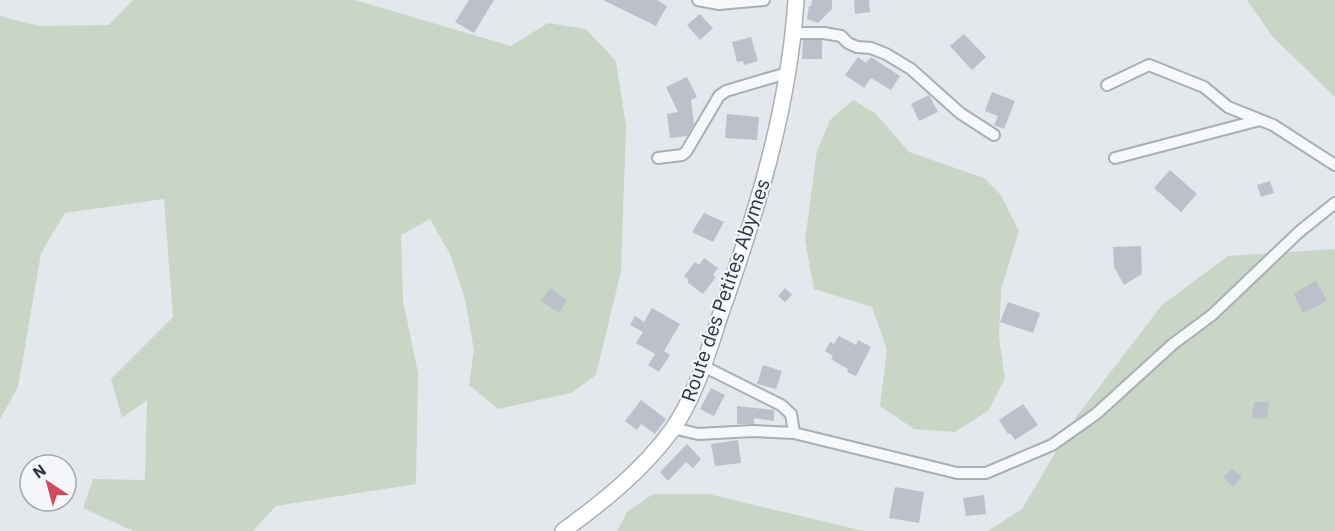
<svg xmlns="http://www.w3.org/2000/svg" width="1335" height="531" viewBox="0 0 1335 531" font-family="'IBM Plex Sans',sans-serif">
  <rect width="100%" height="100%" fill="#e4e7ec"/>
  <path fill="#c9d6c5" d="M 133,0 L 355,0 L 511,46 L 548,23 L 586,29 L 616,61 L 626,126 L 621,271 L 596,375 L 571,393 L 498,409 L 469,385 L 474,350 L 465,299 L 450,254 L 430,219 L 401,235 L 403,300 L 418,373 L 416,484 L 276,506 L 253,531 L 133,531 L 83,508 L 93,479 L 145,480 L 147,400 L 122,418 L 111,379 L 173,317 L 164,199 L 65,213 L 41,253 L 18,387 L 0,419 L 0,16 L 39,26 L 109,25 Z
    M 1247,0 L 1335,0 L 1335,97 L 1272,36 Z
    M 853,100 L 875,113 L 909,152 L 984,178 L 1001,195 L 1019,231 L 1001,289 L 999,338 L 1005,378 L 989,410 L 955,432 L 914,429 L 880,406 L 887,350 L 872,307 L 814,289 L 805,240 L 817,151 L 830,120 Z
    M 1335,249 L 1335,531 L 988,531 L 1022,509 L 1077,416 L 1162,305 L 1228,256 Z
    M 653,494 L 708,494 L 864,531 L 617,531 L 627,512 Z"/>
  <path fill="#bbc0ca" d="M 469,0 L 494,0 L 474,33 L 455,22 Z
    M 603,0 L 657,0 L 667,6 L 656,26 Z
    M 812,0 L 832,0 L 832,9 L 818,23 L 807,19 L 809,6 L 811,6 Z
    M 854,0 L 869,0 L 870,12 L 855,14 Z
    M 700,14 L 713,28 L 700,40 L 687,25 Z
    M 964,34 L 986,57 L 972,70 L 950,46 Z
    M 751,37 L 758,61 L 744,65 L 743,61 L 737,62 L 732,42 Z
    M 803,40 L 822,40 L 822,59 L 802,59 Z
    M 858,57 L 866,63 L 871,57 L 900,76 L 891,90 L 871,78 L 864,88 L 845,75 Z
    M 687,77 L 697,97 L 691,100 L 694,124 L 687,136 L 670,138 L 667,114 L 678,112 L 666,87 Z
    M 992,92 L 1015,101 L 1004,129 L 994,125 L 998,116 L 985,111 Z
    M 929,95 L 938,112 L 919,121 L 911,104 Z
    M 727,114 L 759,117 L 757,140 L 725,138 Z
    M 1170,170 L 1197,194 L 1181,212 L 1154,188 Z
    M 1270,181 L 1274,193 L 1261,197 L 1257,185 Z
    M 704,213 L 724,222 L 713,242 L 692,232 Z
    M 1141,246 L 1142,274 L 1124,285 L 1114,267 L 1113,247 Z
    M 704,258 L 718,268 L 713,275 L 716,277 L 703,294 L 687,282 L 689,280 L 684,276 L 695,262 L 699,265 Z
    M 1316,280 L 1327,301 L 1303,313 L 1294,294 Z
    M 550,288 L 567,300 L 559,313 L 541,301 Z
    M 785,288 L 792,295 L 785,302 L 778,296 Z
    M 1008,302 L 1040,313 L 1033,333 L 1000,322 Z
    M 652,308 L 680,324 L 664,351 L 670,355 L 659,372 L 648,365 L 655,354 L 636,343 L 643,332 L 630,325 L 635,316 L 644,322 Z
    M 839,336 L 856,345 L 858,340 L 871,347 L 856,376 L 847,372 L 848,369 L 831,359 L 833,356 L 825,351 L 830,342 L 834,344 Z
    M 763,365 L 782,371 L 776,389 L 757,384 Z
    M 711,388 L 725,395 L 714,416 L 700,409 Z
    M 641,400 L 666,419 L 655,434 L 641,424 L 637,430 L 625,421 Z
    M 1254,402 L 1269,402 L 1267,419 L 1252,418 Z
    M 1023,404 L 1038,425 L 1015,440 L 1010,433 L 1008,434 L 999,420 Z
    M 737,406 L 774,410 L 774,421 L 754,418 L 754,424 L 737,424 Z
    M 738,440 L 741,463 L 715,466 L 711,444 Z
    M 687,444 L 701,459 L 693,468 L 686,462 L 668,481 L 660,472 Z
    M 1232,468 L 1242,477 L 1233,487 L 1223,477 Z
    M 895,487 L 924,492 L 919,523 L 889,518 Z
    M 984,495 L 986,514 L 966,516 L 963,498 Z"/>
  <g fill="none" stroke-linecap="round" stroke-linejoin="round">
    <g stroke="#a9aeb7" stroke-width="14">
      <path id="street" d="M 698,0 L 719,4 L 764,0
        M 794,33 L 824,33 L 841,36 L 848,43 L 857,47 L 871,48 L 886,54 L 911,69 L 960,113 L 994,135
        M 1107,85 L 1149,65 L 1204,87 L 1228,107 L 1273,125 L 1335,165
        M 658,158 L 682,155 L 686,152 L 719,96 L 726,91 L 787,73
        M 1115,158 L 1260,120
        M 703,366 L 781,405 L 791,414 L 794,433
        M 673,428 L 698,434 L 753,431 L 794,433 L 957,473 L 986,473 L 1052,445 L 1096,414 L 1173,344 L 1212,315 L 1299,232 L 1335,203"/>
    </g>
    <g stroke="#a9aeb7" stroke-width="18">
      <path id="secondary" d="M 563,531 C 604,501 642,471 672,430 C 696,396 708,352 721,313 C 757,211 789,108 796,0"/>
    </g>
    <use href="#street" stroke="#f7f8fa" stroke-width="10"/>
    <use href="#secondary" stroke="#fff" stroke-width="15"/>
  </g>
  <g text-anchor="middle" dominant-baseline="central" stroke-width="4.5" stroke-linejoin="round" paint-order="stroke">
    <g font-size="20" fill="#2b3445" stroke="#f4f6f9">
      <text transform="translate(725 290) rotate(-71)">Route des Petites Abymes</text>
    </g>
  </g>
  <g transform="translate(48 483) rotate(324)"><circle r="28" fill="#f4f6f9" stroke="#a4a8b1" stroke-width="1.5"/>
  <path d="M0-4.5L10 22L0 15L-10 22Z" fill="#d1495b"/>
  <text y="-9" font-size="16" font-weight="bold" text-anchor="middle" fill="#2b3445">N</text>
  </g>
</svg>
